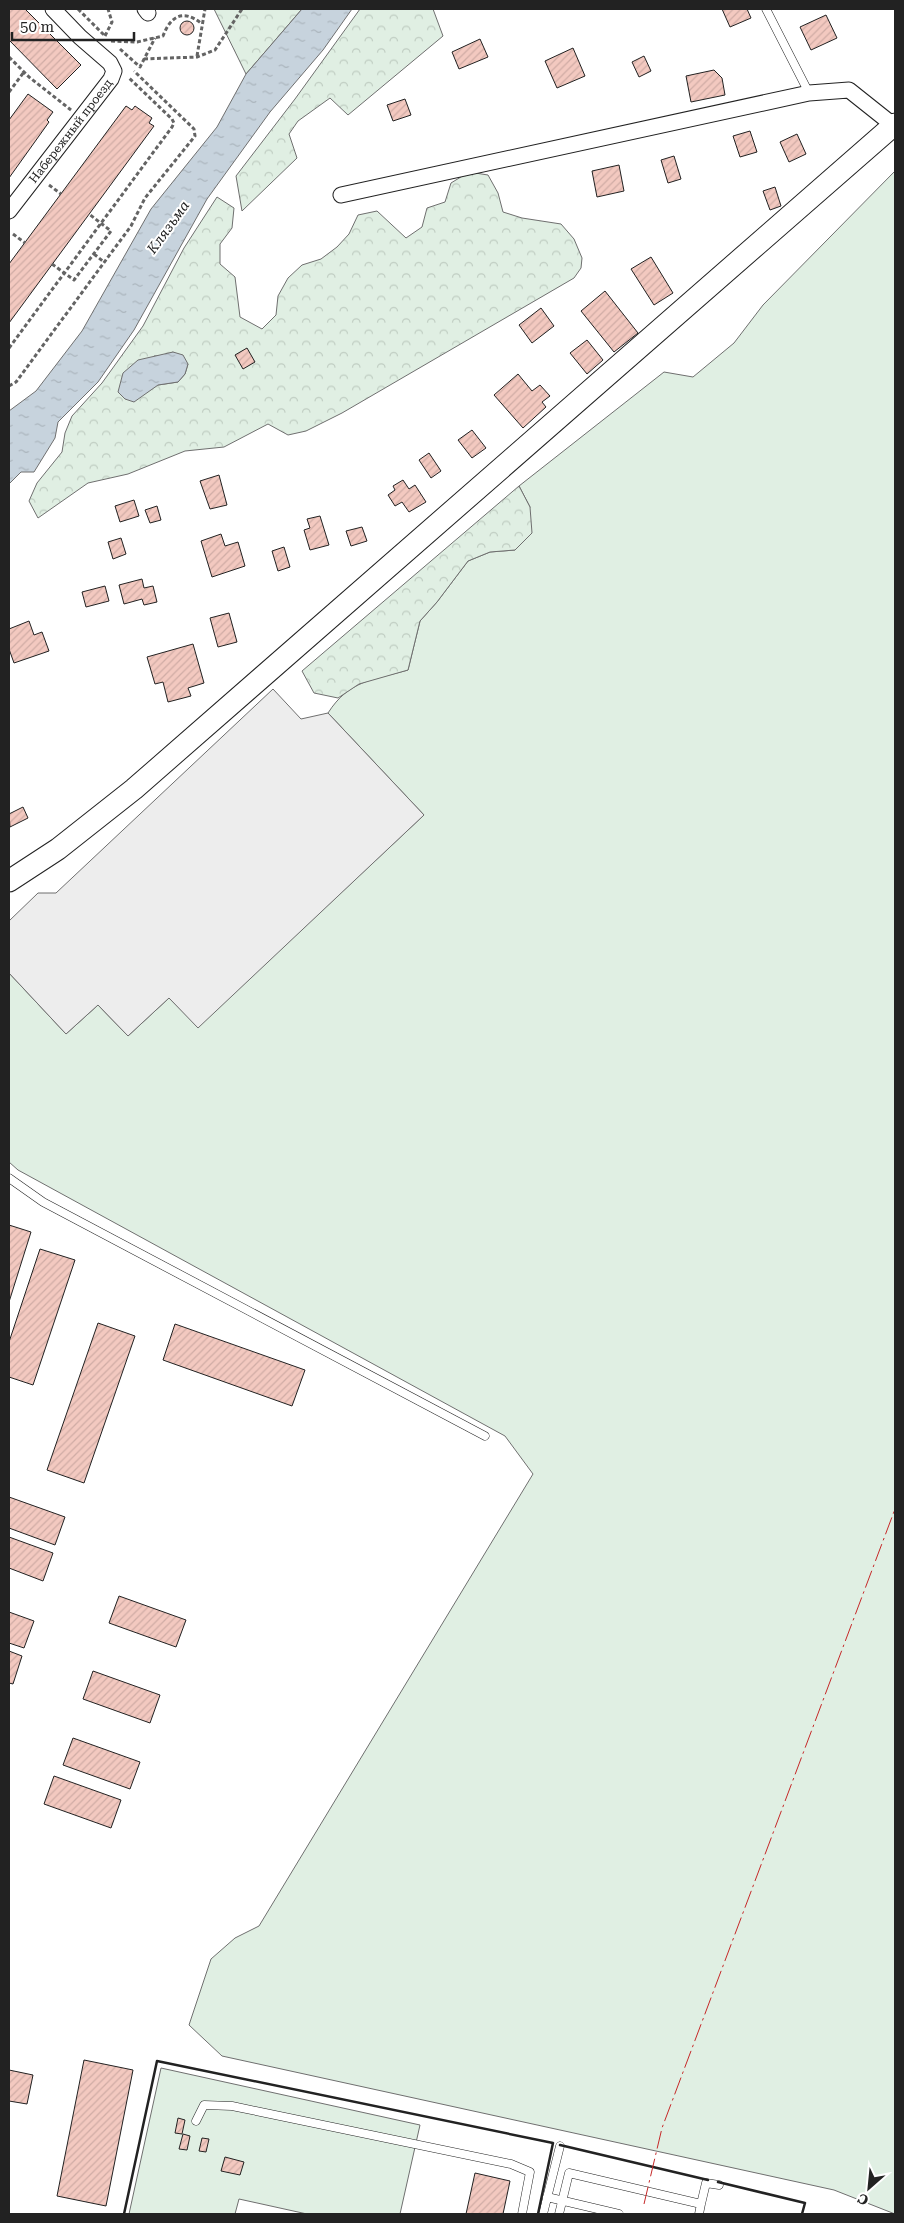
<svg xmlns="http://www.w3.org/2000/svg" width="904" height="2223" viewBox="0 0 904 2223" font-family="'Roboto Serif',serif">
  <defs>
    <pattern id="forest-crowns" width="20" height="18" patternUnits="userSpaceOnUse" patternTransform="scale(1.25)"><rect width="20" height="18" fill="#e0efe3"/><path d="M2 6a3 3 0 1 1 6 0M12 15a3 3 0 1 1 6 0" fill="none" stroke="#c0cdc2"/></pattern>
    <pattern id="water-ripples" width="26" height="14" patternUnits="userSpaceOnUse" patternTransform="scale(1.25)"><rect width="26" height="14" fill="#c7d3dd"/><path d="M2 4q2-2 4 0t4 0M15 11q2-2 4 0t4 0" fill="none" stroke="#abb5bd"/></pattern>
    <pattern id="building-hatch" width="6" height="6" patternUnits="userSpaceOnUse" patternTransform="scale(1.25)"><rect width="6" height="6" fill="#f3c9c0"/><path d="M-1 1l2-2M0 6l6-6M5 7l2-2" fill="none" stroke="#d0aca5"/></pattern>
  </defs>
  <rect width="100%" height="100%" fill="#fff"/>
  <path fill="#e0efe3" stroke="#6f6f6f" d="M 895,171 L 895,2214 L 834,2190 L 222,2056 L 189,2025 L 211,1959 L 235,1938 L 259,1926 L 533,1474 L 505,1436 L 18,1170 L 9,1162 L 9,973 L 66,1034 L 98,1005 L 128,1036 L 169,998 L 198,1027 L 424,815 L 328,713 C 349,680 373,680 408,670 L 420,621 L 437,602 L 468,561 L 490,552 L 515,550 L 530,507 L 519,486 L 664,372 L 693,377 L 734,343 L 763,305 Z
    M 161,2068 L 420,2125 L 400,2214 L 307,2214 L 239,2199 L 235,2214 L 129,2214 Z"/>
  <path fill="url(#forest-crowns)" stroke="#6f6f6f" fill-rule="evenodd" d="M 214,9 L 302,9 L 246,74 Z
    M 360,9 L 433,9 L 443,36 L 348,115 L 330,98 L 298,121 L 289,134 L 297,158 L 242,211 L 236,176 L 295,99 Z
    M 469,172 L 488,175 L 498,193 L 503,212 L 522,218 L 561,224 L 574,239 L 582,258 L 581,268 L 574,278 L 342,413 L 306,431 L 288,435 L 268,424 L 224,447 L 185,451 L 128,474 L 88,483 L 38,518 L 29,501 L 37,483 L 62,452 L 65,433 L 72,416 L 102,383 L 143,326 L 184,248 L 217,197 L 234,208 L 232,228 L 220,244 L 220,264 L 235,277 L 240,317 L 262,329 L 276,315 L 278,296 L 288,278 L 302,265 L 321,259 L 337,247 L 349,234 L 358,215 L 377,211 L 406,238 L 422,227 L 427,208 L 445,202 L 451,183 ZM 173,352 L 188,364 L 185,374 L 178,382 L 158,385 L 154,356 L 164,356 Z
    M 519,486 L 530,507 L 532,533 L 515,550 L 490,552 L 468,561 L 437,602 L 420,621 L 408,670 L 359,684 L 338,698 L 314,693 L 302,671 Z"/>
  <path fill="#ededed" stroke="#6f6f6f" d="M 273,689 L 301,719 L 328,713 L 424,815 L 198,1028 L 169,998 L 128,1036 L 98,1005 L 66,1034 L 9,973 L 9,921 L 38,893 L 56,893 Z"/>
  <path fill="url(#water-ripples)" stroke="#6f6f6f" d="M 302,9 L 352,9 L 323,50 L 270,112 L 207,199 L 134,330 L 98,382 L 58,422 L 55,438 L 34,472 L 21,472 L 9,484 L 9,411 L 36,391 L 82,331 L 151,209 L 217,127 L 246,74 Z
    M 173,352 L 183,355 L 188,364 L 185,374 L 178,382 L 158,385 L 134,402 L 125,399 L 118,392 L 123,373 L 138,360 Z"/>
  <path fill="url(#building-hatch)" stroke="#222" d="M 9,9 L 25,9 L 81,65 L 57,89 L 9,40 Z
    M 722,9 L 747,9 L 751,18 L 730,27 Z
    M 826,15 L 837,38 L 811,50 L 800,27 Z
    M180 28a7 7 0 1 1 14 0a7 7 0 1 1-14 0Z
    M 480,39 L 488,57 L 459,69 L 452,52 Z
    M 573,48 L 585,76 L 557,88 L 545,61 Z
    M 644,56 L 651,71 L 639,77 L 632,62 Z
    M 714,70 L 722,78 L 725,95 L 691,102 L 686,76 Z
    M 28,94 L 53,112 L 47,120 L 49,122 L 9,178 L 9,120 Z
    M 405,99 L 411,115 L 393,121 L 387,105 Z
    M 126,106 L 132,110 L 135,106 L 152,118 L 149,123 L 154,126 L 9,323 L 9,264 Z
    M 750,131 L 757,152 L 740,157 L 733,136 Z
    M 797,134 L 806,154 L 789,162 L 780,142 Z
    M 674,156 L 681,179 L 668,183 L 661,160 Z
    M 619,165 L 624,191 L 597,197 L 592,171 Z
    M 775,187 L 781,206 L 770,210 L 763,191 Z
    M 651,257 L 673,293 L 654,305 L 631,269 Z
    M 605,291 L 638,333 L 614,352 L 581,311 Z
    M 541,308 L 554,326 L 532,343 L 519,325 Z
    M 587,340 L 603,360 L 587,374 L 570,353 Z
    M 247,348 L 255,362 L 243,369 L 235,355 Z
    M 518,374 L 532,391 L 540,385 L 550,396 L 542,402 L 546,407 L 523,428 L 494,395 Z
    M 472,430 L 486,448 L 472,458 L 458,440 Z
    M 429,453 L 441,471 L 431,478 L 419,460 Z
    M 219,475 L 227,505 L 210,509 L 200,481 Z
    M 403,480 L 409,489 L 415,485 L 426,502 L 409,512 L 402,502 L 395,506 L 388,495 L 395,490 L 393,486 Z
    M 134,500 L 139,516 L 120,522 L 115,506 Z
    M 157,506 L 161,520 L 150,523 L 145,510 Z
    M 320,516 L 329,545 L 310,550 L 304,530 L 310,528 L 307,519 Z
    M 362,527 L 367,541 L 351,546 L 346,531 Z
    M 221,534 L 225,546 L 238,542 L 245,566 L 212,577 L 201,541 Z
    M 121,538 L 126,554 L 113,559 L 108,542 Z
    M 284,547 L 290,567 L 278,571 L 272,551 Z
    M 142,579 L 144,588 L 153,586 L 157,602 L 144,605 L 142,599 L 124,604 L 119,585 Z
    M 105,586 L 109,601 L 86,607 L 82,592 Z
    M 229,613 L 237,642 L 218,647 L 210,618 Z
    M 29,621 L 34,635 L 42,632 L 49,651 L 14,663 L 9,649 L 9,629 Z
    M 193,644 L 204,683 L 188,688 L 191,696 L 168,702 L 163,682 L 155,684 L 147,657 Z
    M 23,807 L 28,818 L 10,827 L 9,814 Z
    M 9,1225 L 31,1232 L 9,1302 Z
    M 40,1249 L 75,1260 L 33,1385 L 9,1377 L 9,1342 Z
    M 98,1323 L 135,1336 L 84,1483 L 47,1470 Z
    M 175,1324 L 305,1370 L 292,1406 L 163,1360 Z
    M 9,1497 L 65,1517 L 55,1545 L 9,1528 Z
    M 9,1537 L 53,1553 L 43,1581 L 9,1568 Z
    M 119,1596 L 186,1620 L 176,1647 L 109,1623 Z
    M 9,1612 L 34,1621 L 24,1648 L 9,1643 Z
    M 9,1651 L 22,1656 L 13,1684 L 9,1683 Z
    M 93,1671 L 160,1695 L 150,1723 L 83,1699 Z
    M 73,1738 L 140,1762 L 130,1789 L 63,1765 Z
    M 54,1776 L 121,1800 L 111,1828 L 44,1804 Z
    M 84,2060 L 133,2070 L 106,2206 L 57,2196 Z
    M 9,2070 L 33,2075 L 27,2104 L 9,2101 Z
    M 178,2118 L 185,2120 L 182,2134 L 175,2133 Z
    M 183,2134 L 190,2136 L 187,2150 L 179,2149 Z
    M 202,2138 L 209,2139 L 206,2152 L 199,2151 Z
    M 225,2157 L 244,2162 L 240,2175 L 221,2171 Z
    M 475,2173 L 510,2181 L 503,2214 L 466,2214 Z"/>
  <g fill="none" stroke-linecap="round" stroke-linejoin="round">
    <g stroke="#222" stroke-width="9">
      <path id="lane" d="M 766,9 L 809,93
        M 9,1178 L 43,1202 L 485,1436
        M 196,2121 L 204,2105 L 232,2106 L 511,2164 L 530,2172 L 522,2214
        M 547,2197 L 619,2214
        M 701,2204 L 706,2183 L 719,2185
        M 543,2214 L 560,2146
        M 559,2214 L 569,2173 L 701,2204 L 699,2214"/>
    </g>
    <g stroke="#222" stroke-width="17">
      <g id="street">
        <path d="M 145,9 L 148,13"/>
        <path d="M 341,195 L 809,93 L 849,90 L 893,125"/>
        <path id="s1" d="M 9,211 L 111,79 L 114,71 L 110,63 L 80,37 L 53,9"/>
      </g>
    </g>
    <g stroke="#222" stroke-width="23">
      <path id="secondary" d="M 9,881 L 58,849 L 134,789 L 895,124"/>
    </g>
    <path stroke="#646464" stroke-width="3" stroke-dasharray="4 2.5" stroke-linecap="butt" d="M 78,9 L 105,36
      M 105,36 L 112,22 L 108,9
      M 111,41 L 137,42 L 163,36 C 171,15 184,9 202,24
      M 120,49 L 140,67 L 155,38
      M 197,56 L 205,9
      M 9,57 L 29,77 L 71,110
      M 144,59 L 197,57 L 215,50 L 242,9
      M 9,92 L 24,72
      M 49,185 L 61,194
      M 13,234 L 25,243
      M 94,254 L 104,262
      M 52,264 L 74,280 L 111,231 L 89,214
      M 9,348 L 172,127 L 174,123 L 172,119 L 129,78
      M 9,386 L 16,382 L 131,226 L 145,198 L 195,136 L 194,129 L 134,71"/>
    <use href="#lane" stroke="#fff" stroke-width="8"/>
    <use href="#street" stroke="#fff" stroke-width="15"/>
    <use href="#secondary" stroke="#fff" stroke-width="21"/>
    <path stroke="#222" stroke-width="2.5" d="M 560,2145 L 708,2180
      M 718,2182 L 805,2203 L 802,2214
      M 124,2214 L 157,2061 L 553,2143 L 538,2214"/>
    <path stroke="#c62828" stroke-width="1" stroke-dasharray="18 4 2.5 4" stroke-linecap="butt" d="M 644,2204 L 662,2128 L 895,1509"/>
  </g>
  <g text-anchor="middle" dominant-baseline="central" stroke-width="4" stroke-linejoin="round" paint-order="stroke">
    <g font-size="12" fill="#222" stroke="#fff">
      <text stroke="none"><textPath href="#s1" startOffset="101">Набережный проезд</textPath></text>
    </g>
    <g font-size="14" font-style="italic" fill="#222" stroke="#fff">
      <text transform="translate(168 227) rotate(-54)">Клязьма</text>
    </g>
  </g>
  <rect width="904" height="2223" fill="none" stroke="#222222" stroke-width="20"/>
  <g transform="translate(869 2188) rotate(207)" stroke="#ffffff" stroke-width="4" paint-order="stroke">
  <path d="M0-4L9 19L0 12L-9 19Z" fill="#222222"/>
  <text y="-8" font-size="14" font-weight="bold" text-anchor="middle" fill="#222222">С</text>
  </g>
  <path d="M12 32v8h122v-8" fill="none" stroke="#222222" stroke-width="2.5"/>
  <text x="20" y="32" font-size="15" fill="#222222" stroke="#ffffff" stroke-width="4" paint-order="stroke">50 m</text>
</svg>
